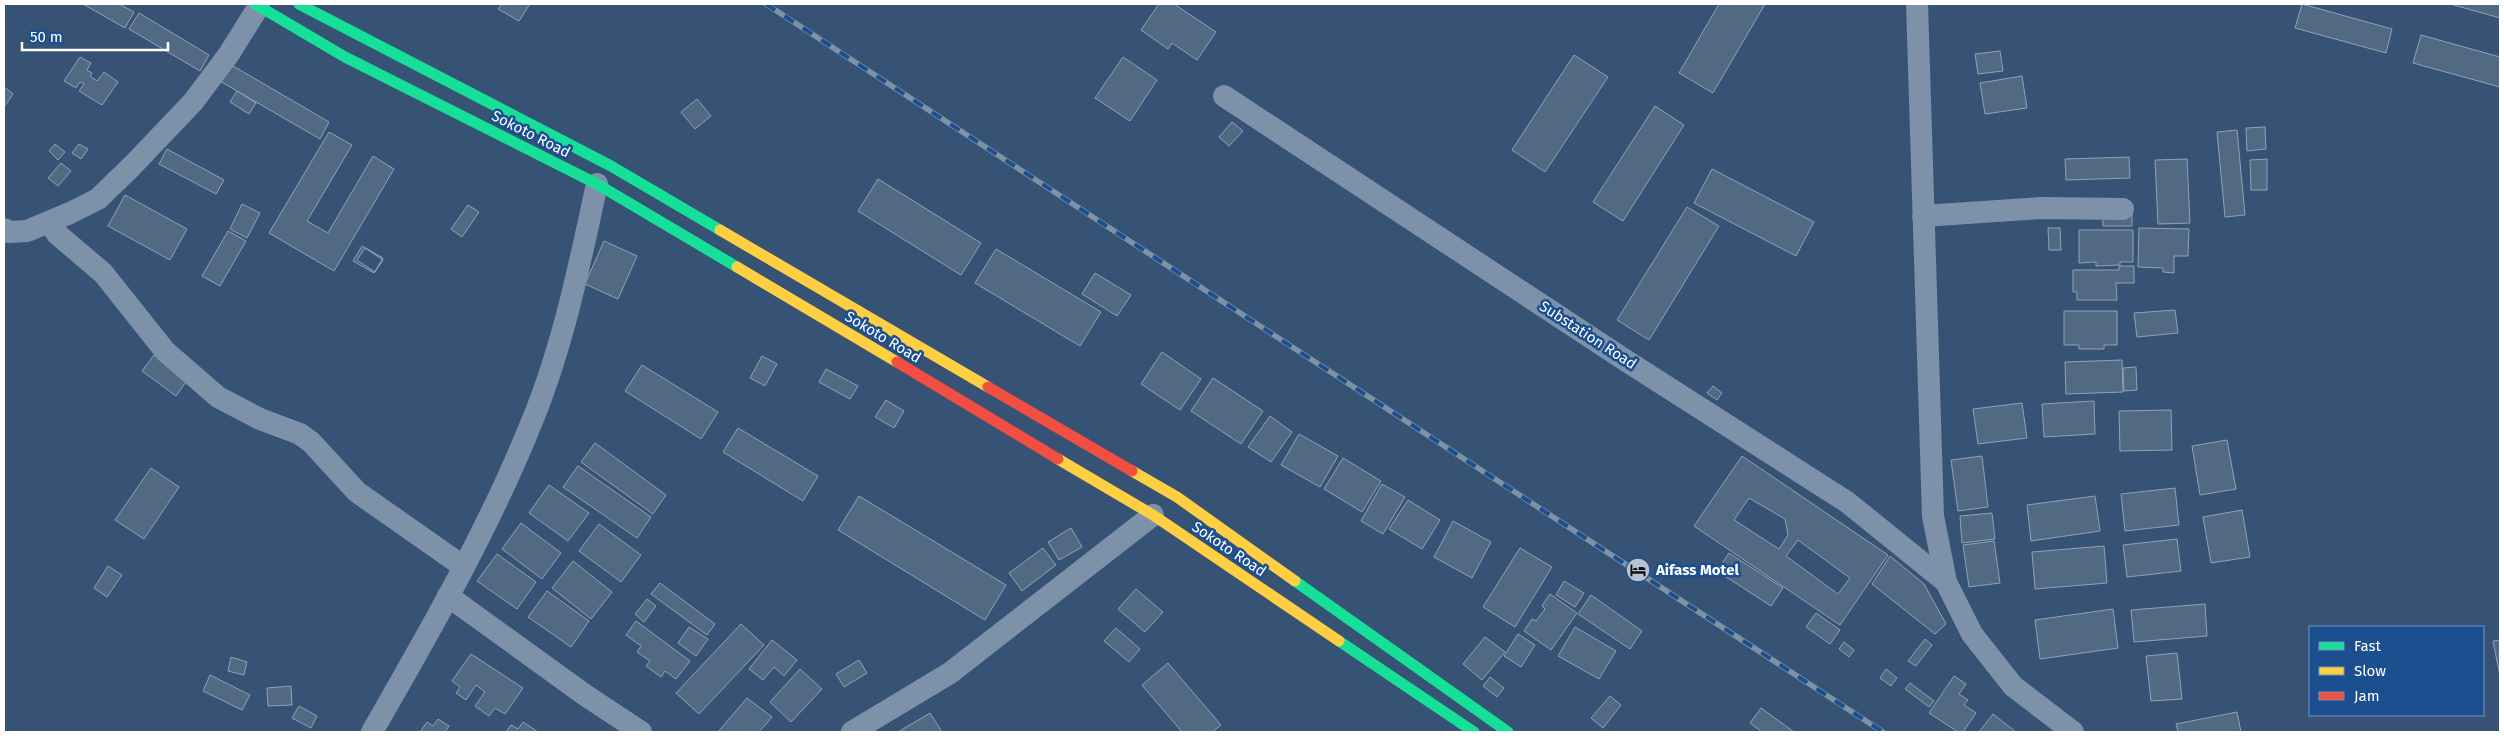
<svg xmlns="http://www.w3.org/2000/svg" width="2504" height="736" viewBox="0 0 2504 736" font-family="'Fira Sans',sans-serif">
  <rect width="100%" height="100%" fill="#365274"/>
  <path fill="#526984" stroke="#92a2b6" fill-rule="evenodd" d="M 83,4 L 119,4 L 134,12 L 125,28 Z
    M 502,4 L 530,4 L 519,21 L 498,9 Z
    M 1159,4 L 1174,4 L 1216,32 L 1197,60 L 1172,43 L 1168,49 L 1141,30 Z
    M 1719,4 L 1765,4 L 1713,93 L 1679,73 Z
    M 2302,4 L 2392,29 L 2386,53 L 2295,28 Z
    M 2450,4 L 2500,4 L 2500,18 Z
    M 139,13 L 209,55 L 200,71 L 129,29 Z
    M 2421,35 L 2500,57 L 2500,87 L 2413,63 Z
    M 2000,51 L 2003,71 L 1978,74 L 1975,54 Z
    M 1574,55 L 1608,77 L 1545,172 L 1512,150 Z
    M 80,57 L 91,63 L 87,70 L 92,73 L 90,76 L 97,81 L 104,72 L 118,82 L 102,105 L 79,91 L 84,84 L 80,82 L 76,88 L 64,81 Z
    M 1123,57 L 1157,80 L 1130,121 L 1095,98 Z
    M 228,63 L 329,122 L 320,139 L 218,80 Z
    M 2022,76 L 2027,108 L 1985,114 L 1980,83 Z
    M 4,87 L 13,94 L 4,107 Z
    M 237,91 L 256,103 L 249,114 L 230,102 Z
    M 697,99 L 711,116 L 695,129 L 681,112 Z
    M 1655,106 L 1684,125 L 1623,221 L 1593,202 Z
    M 1232,122 L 1243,131 L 1229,146 L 1219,137 Z
    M 2265,127 L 2266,149 L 2247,151 L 2246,128 Z
    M 2237,130 L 2245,215 L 2225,217 L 2217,132 Z
    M 329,132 L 352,145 L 307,221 L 328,233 L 373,156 L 394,169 L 334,271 L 269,233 Z
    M 55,144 L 65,152 L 58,160 L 49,151 Z
    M 79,144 L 88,149 L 81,159 L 72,153 Z
    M 167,149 L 224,180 L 216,194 L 159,164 Z
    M 2129,157 L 2130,178 L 2066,180 L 2065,159 Z
    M 2187,159 L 2190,223 L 2158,224 L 2155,160 Z
    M 2267,159 L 2267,190 L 2251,190 L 2250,160 Z
    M 61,163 L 71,171 L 58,186 L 48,178 Z
    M 1712,169 L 1814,222 L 1796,256 L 1694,203 Z
    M 878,179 L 981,243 L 961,275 L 858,211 Z
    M 125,195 L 187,229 L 170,260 L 108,226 Z
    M 242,204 L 260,213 L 247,238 L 230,229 Z
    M 468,205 L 479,212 L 462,237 L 451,229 Z
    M 1687,207 L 1719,226 L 1649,340 L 1617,320 Z
    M 2132,212 L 2132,226 L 2103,226 L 2103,213 Z
    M 2048,228 L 2060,228 L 2061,250 L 2049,250 Z
    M 2139,228 L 2189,229 L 2188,256 L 2174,256 L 2174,273 L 2163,272 L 2163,268 L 2138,267 Z
    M 2079,230 L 2133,230 L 2133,262 L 2120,262 L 2120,265 L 2096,266 L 2096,262 L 2079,263 Z
    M 228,231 L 246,241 L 220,286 L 202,276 Z
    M 604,241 L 637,256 L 618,299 L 585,284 Z
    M 362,246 L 383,258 L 374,273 L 353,261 Z
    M 365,248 L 383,260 L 375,272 L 357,260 Z
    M 996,249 L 1101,312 L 1080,346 L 975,283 Z
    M 2119,266 L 2134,266 L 2134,283 L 2116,283 L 2117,300 L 2077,300 L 2077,292 L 2073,292 L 2073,270 L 2119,270 Z
    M 1095,273 L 1131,295 L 1117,316 L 1082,294 Z
    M 2175,310 L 2178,333 L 2137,337 L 2134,313 Z
    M 2064,311 L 2117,311 L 2117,345 L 2104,345 L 2104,349 L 2079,349 L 2079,345 L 2064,345 Z
    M 1162,352 L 1201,379 L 1180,410 L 1141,384 Z
    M 154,355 L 188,379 L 176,396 L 142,371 Z
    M 762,356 L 777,364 L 765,386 L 750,378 Z
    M 2122,360 L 2123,392 L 2066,394 L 2065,362 Z
    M 642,365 L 718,412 L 701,439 L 625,391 Z
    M 2136,367 L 2137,390 L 2124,391 L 2123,368 Z
    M 826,369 L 858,386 L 850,399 L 819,382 Z
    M 1213,378 L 1263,411 L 1241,444 L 1191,411 Z
    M 1713,386 L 1722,393 L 1717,400 L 1707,393 Z
    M 886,400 L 904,411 L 894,428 L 875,417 Z
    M 2094,401 L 2095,434 L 2044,437 L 2042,404 Z
    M 2022,403 L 2027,438 L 1978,444 L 1973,409 Z
    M 2171,410 L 2172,450 L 2120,451 L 2119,411 Z
    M 1270,416 L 1292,432 L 1271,462 L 1248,447 Z
    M 738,428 L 818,476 L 803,501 L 723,452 Z
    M 1299,434 L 1338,456 L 1320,487 L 1281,465 Z
    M 2227,440 L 2236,489 L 2200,495 L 2192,446 Z
    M 595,443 L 666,495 L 653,514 L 581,462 Z
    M 1742,456 L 1888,555 L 1840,625 L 1694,526 ZM 1749,498 L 1785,519 L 1788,535 L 1779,549 L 1734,520 ZM 1798,540 L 1850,578 L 1838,594 L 1786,556 Z
    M 1982,456 L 1988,507 L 1958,511 L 1951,460 Z
    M 1343,458 L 1381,481 L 1362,512 L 1324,489 Z
    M 578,466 L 651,517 L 637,538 L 563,487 Z
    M 151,468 L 179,487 L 144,539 L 115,520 Z
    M 1382,484 L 1405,497 L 1383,534 L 1361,521 Z
    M 549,485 L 589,513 L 568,541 L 529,513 Z
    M 2175,488 L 2179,525 L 2125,531 L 2121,494 Z
    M 859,496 L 1006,585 L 985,620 L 838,530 Z
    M 2095,496 L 2100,531 L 2031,541 L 2027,505 Z
    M 1408,500 L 1440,520 L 1422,549 L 1389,529 Z
    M 2242,510 L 2250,557 L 2211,563 L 2203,517 Z
    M 1992,513 L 1995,539 L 1962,543 L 1960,516 Z
    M 1453,521 L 1491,542 L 1472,578 L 1434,557 Z
    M 521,523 L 561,553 L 542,579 L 502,549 Z
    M 599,524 L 641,555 L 621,582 L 579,551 Z
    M 1071,528 L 1082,547 L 1059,560 L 1048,542 Z
    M 2177,539 L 2181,571 L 2127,577 L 2123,545 Z
    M 1994,541 L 2000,583 L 1969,587 L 1963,545 Z
    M 2104,546 L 2107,583 L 2035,589 L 2032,552 Z
    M 1043,548 L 1056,565 L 1022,591 L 1009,573 Z
    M 1520,548 L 1552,567 L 1515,627 L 1483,607 Z
    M 1729,553 L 1783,588 L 1771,606 L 1717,571 Z
    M 497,554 L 536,582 L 517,609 L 477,581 Z
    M 1890,556 L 1924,584 L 1946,624 L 1935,634 L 1872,584 Z
    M 573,561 L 612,592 L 591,619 L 552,588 Z
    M 108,566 L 122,575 L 107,597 L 94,588 Z
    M 1564,581 L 1584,593 L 1575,607 L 1556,595 Z
    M 660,583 L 715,624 L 707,635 L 651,594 Z
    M 1136,589 L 1163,612 L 1145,632 L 1118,609 Z
    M 547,591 L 589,621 L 571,647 L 528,617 Z
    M 1550,594 L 1577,613 L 1551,650 L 1524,631 L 1532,619 L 1536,621 L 1545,609 L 1542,606 Z
    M 1591,595 L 1642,631 L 1630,649 L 1578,614 Z
    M 647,599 L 656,606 L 644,622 L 635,614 Z
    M 2205,604 L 2207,636 L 2134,642 L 2131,610 Z
    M 2113,609 L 2118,648 L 2040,659 L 2035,620 Z
    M 1816,613 L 1840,630 L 1830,644 L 1806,627 Z
    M 636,621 L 690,661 L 676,679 L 665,671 L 661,677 L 646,666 L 650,661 L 637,652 L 641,646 L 626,635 Z
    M 741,624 L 764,645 L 699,714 L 676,693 Z
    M 689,627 L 708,639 L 696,656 L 678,643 Z
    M 1575,627 L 1616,651 L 1599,679 L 1558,656 Z
    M 1116,628 L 1140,649 L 1129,662 L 1104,641 Z
    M 1518,634 L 1535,645 L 1521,667 L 1504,656 Z
    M 1485,637 L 1505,652 L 1482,680 L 1463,664 Z
    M 1925,639 L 1932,645 L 1916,666 L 1908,661 Z
    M 772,640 L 797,660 L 784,676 L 774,667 L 763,680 L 749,669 Z
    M 2500,640 L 2500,676 L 2493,641 Z
    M 1844,642 L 1854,650 L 1849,657 L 1839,649 Z
    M 2177,653 L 2182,699 L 2151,701 L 2146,656 Z
    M 471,654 L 523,688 L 505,714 L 495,708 L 489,716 L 475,706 L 485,692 L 476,685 L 466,700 L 456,693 L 460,687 L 452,681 Z
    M 231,657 L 247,662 L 244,675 L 228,671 Z
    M 859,660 L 867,673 L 844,687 L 836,674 Z
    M 1168,663 L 1221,725 L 1212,732 L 1182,732 L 1142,685 Z
    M 800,669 L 822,689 L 791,722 L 770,702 Z
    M 1886,669 L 1897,678 L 1891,686 L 1880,678 Z
    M 210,675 L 250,695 L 242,710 L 203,691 Z
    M 1954,676 L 1966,684 L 1959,694 L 1968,700 L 1964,705 L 1976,713 L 1963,732 L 1958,732 L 1929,713 Z
    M 1490,677 L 1504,688 L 1497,697 L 1483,686 Z
    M 1910,683 L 1934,701 L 1929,707 L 1905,689 Z
    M 291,686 L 292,705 L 268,706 L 267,688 Z
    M 1610,696 L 1621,705 L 1603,728 L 1591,718 Z
    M 747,698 L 772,717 L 759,732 L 718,732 Z
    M 299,706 L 317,716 L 311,728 L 292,718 Z
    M 1761,708 L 1794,732 L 1762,732 L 1750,723 Z
    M 2237,712 L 2241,732 L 2178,732 L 2176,724 Z
    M 930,713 L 942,732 L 898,732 Z
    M 1993,714 L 2016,732 L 1979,732 Z
    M 438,719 L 449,726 L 445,732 L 420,732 L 427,722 L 433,726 Z
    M 523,722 L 538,732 L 506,732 L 511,725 L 518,729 Z"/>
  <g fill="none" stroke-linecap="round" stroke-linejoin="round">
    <path stroke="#7d92a8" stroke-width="22" d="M 1917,4 L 1933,516 L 1946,582 L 1972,634 L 2013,686 L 2073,732
      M 1224,96 L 1625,360 L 1847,502 L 1946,582
      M 1923,216 L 2041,208 L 2123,209
      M 49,222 L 57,234 L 103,273 L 165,351 L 218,397 L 260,419 L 300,434 L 311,442 L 357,492 L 464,567
      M 4,229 L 9,232 L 27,231 L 70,213 L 98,199 L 132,166 L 193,102 L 229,54 L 259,6
      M 448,596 L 585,695 L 641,732
      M 372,732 C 428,634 485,536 528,431 C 562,352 579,267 597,184
      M 852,732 L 950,673 L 1153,515"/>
    <path stroke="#16e098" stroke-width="11" d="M 255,4 L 345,57 L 597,184 L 737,267
      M 299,4 L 611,166 L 720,230
      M 1295,581 L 1508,732
      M 1339,641 L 1474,732"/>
    <path stroke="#ffcf43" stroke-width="11" d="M 720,230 L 988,387
      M 737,267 L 897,362
      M 1058,459 L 1153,515 L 1339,641
      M 1132,471 L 1177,497 L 1295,581"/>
    <path stroke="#f24e42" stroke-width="11" d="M 897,362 L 1058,459
      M 988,387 L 1132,471"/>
    <g stroke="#7e92a7" stroke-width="5.5">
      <path id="rail" d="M 766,4 L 1883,732"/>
    </g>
    <use href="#rail" stroke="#1b4f8f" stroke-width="4" stroke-dasharray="11" stroke-linecap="butt"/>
  </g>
  <defs>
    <g id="hotel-disc" transform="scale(1.25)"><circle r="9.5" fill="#b9c2ce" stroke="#1b4f8f"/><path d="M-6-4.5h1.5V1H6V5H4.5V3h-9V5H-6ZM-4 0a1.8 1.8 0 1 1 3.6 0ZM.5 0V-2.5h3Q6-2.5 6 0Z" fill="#111"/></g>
  </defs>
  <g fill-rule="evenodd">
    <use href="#hotel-disc" x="1638" y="570"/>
  </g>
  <g text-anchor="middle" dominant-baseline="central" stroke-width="5" stroke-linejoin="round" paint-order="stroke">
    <g font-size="15" fill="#fff" stroke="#1b4f8f">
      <text transform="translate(531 134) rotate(27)">Sokoto Road</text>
      <text transform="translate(1588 335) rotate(33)">Substation Road</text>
      <text transform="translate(883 337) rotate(31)">Sokoto Road</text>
      <text transform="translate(1229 549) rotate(34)">Sokoto Road</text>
    </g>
    <g font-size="15" font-weight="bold" fill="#fff" stroke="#1b4f8f" text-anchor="start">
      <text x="1656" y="570">Aifass Motel</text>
    </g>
  </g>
  <rect width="2504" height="736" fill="none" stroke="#ffffff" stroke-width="10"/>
  <rect x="2309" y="626" width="175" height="90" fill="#1b4f8f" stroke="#7695bc"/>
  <rect x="2319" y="642" width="25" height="8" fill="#16e098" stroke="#7695bc"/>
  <text x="2354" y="651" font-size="15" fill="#ffffff">Fast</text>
  <rect x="2319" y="667" width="25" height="8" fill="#ffcf43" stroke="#7695bc"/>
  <text x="2354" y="676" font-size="15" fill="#ffffff">Slow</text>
  <rect x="2319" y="692" width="25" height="8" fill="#f24e42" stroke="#7695bc"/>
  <text x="2354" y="701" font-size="15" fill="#ffffff">Jam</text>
  <path d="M22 42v8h146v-8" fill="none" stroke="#ffffff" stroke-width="2.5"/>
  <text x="30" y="42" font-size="15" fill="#ffffff" stroke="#1b4f8f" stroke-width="4" paint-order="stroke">50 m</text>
</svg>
